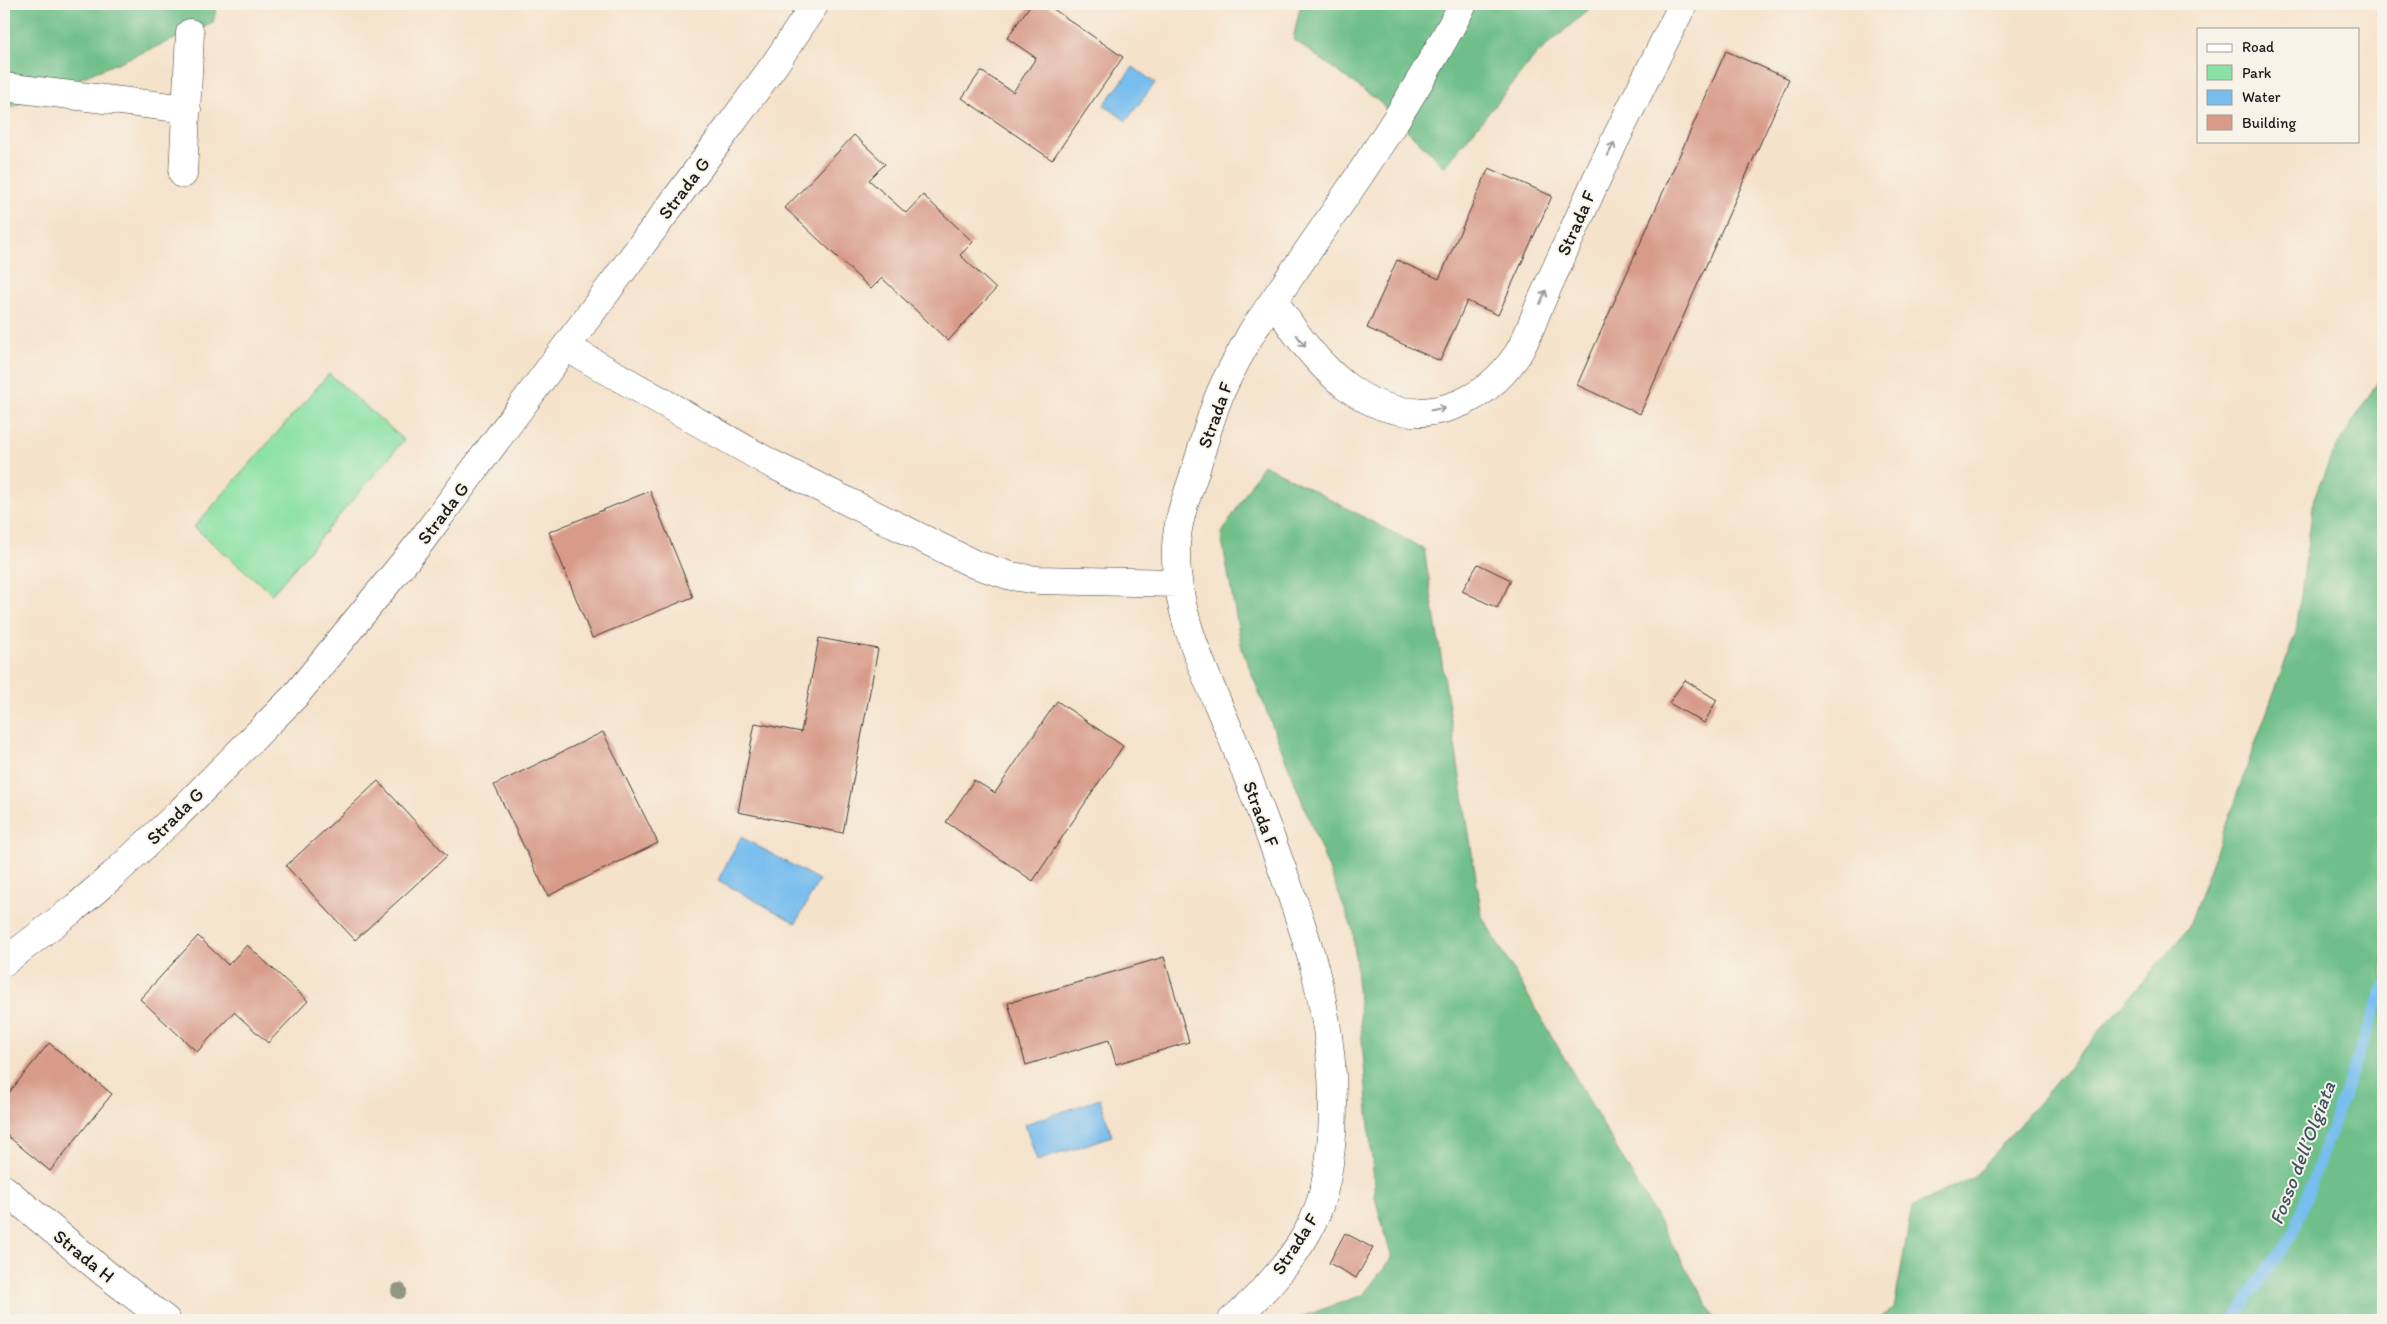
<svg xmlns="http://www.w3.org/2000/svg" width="2387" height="1324" viewBox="0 0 2387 1324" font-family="Itim,sans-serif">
  <rect width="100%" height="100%" fill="#f7f3e8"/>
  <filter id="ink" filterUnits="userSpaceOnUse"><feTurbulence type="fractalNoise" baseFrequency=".02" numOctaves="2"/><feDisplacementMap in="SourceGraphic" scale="10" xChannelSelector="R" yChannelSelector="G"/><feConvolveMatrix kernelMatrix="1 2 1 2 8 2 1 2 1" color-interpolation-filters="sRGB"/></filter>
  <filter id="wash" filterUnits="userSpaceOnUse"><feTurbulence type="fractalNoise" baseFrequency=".0096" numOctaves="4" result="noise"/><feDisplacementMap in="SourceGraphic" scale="20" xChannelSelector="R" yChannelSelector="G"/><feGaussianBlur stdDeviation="1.12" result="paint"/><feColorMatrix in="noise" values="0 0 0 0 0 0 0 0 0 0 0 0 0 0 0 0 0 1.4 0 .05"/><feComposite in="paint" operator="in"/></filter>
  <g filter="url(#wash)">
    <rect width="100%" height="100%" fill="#f5e2ca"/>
    <path fill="#8ae1a5" stroke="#537e60" d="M 329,374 L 404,440 L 272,594 L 194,527 Z"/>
    <path fill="#6fbf8a" stroke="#466e53" d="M 4,4 L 217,4 L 213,23 L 4,110 Z
      M 1301,4 L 1595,4 L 1537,54 L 1444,167 L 1377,100 L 1293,39 Z
      M 2383,373 L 2383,1320 L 1875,1320 L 1894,1309 L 1912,1207 L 1975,1176 L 2188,929 L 2296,632 L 2314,498 L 2331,457 Z
      M 1263,464 L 1424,549 L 1482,916 L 1716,1320 L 1292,1320 L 1363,1295 L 1392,1258 L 1375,1198 L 1353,930 L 1242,649 L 1221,535 Z"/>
    <path fill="#77bdee" stroke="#4a6c85" d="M 1133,67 L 1155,83 L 1126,121 L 1104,105 Z
      M 741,837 L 819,880 L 796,923 L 718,880 Z
      M 1100,1099 L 1112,1136 L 1037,1161 L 1025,1124 Z"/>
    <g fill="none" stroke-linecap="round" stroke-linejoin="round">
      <path stroke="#77bdee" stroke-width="11" d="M 2233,1320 L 2293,1234 L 2383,988"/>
    </g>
    <g id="blocks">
      <path fill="#d89b8a" d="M 1031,4 L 1046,4 L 1123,57 L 1052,160 L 962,98 L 981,71 L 1013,92 L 1036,58 L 1007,38 Z
        M 1726,51 L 1789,79 L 1640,414 L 1577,385 Z
        M 854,135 L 885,164 L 869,180 L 906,213 L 923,195 L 973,242 L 960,255 L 996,289 L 948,341 L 882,278 L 871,289 L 785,208 Z
        M 1489,168 L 1552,196 L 1498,315 L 1467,301 L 1440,361 L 1367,328 L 1397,260 L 1439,279 Z
        M 650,491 L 693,597 L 592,638 L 549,532 Z
        M 1478,564 L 1511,580 L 1497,608 L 1462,591 Z
        M 819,638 L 878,649 L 843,833 L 738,812 L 755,723 L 801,732 Z
        M 1685,680 L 1717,700 L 1704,723 L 1669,703 Z
        M 1057,701 L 1123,746 L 1033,881 L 946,822 L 974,780 L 995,793 Z
        M 603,732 L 658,843 L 548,896 L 494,785 Z
        M 378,781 L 447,856 L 355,940 L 286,866 Z
        M 198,936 L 228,965 L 247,945 L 308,1001 L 268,1043 L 234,1012 L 197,1052 L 140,999 Z
        M 1164,957 L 1189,1042 L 1116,1064 L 1109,1040 L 1026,1065 L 1008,1003 Z
        M 49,1043 L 112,1094 L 50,1171 L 4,1133 L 4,1099 Z
        M 1345,1233 L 1373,1248 L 1356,1278 L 1329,1263 Z"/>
    </g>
  </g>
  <g filter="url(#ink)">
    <use href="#blocks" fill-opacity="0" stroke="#3d3a36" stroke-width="1"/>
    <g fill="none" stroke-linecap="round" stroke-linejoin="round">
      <g stroke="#3d3a36" stroke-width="29">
        <path id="minor" d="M 4,87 L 187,109
          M 183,174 L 190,33
          M 1274,300 C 1312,362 1371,434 1453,406 C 1479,397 1501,378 1517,355 C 1527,340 1533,320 1540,304 C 1558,265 1575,226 1593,187 C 1621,125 1653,65 1683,4
          M 566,347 L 770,463 L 974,564 L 1011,576 L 1037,580 L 1178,583
          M 4,962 L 76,907 L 113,875 L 178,814 L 295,696 L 419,544 L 701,165 L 775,64 L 815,4
          M 4,1189 L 106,1274 L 166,1320
          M 1232,1320 C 1263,1294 1302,1251 1317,1212 C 1330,1178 1333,1139 1333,1102 C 1332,1006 1306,933 1273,844 C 1260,809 1247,774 1233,740 C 1208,678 1174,615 1176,547 C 1177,522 1186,498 1194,475 C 1203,447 1210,416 1222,389 C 1231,369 1242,351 1252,332 C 1325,225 1403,119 1463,4"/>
      </g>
      <use href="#minor" stroke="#fff" stroke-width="28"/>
    </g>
    <circle fill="#909681" cx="399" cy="1291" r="8"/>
    <defs><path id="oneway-shaft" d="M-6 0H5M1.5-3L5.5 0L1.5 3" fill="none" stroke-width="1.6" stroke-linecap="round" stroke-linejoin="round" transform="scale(1.25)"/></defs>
    <g stroke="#999">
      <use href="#oneway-shaft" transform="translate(1611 149) rotate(-64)"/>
      <use href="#oneway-shaft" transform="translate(1543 297) rotate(-66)"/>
      <use href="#oneway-shaft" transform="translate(1301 341) rotate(54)"/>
      <use href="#oneway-shaft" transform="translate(1438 409) rotate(-10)"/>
    </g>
  </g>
  <g text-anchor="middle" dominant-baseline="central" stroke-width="4" stroke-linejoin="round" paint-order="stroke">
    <g font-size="19" fill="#1c1c1c" stroke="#f7f3e8">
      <text transform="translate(684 188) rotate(-53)">Strada G</text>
      <text transform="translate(1576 223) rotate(-66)">Strada F</text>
      <text transform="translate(1215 415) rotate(-70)">Strada F</text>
      <text transform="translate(443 513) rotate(-53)">Strada G</text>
      <text transform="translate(1261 814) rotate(69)">Strada F</text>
      <text transform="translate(175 816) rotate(-45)">Strada G</text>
      <text transform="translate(1295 1244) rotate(-57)">Strada F</text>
      <text transform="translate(84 1256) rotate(39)">Strada H</text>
    </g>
    <g font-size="20" font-style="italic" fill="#3c5466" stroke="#f7f3e8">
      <text transform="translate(2302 1153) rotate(-69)">Fosso dell’Olgiata</text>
    </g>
  </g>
  <rect width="2387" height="1324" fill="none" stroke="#f7f3e8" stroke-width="20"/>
  <rect x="2197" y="28" width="162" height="115" fill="#f7f3e8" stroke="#9f9d96"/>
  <rect x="2207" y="44" width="25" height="8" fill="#ffffff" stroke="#9f9d96"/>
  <text x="2242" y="52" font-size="15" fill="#1c1c1c">Road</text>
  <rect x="2207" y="65" width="25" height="15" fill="#8ae1a5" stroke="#9f9d96"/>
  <text x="2242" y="78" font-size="15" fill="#1c1c1c">Park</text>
  <rect x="2207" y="90" width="25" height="15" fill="#77bdee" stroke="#9f9d96"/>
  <text x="2242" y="102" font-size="15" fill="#1c1c1c">Water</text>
  <rect x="2207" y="115" width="25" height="15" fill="#d89b8a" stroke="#9f9d96"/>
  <text x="2242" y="128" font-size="15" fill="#1c1c1c">Building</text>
</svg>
